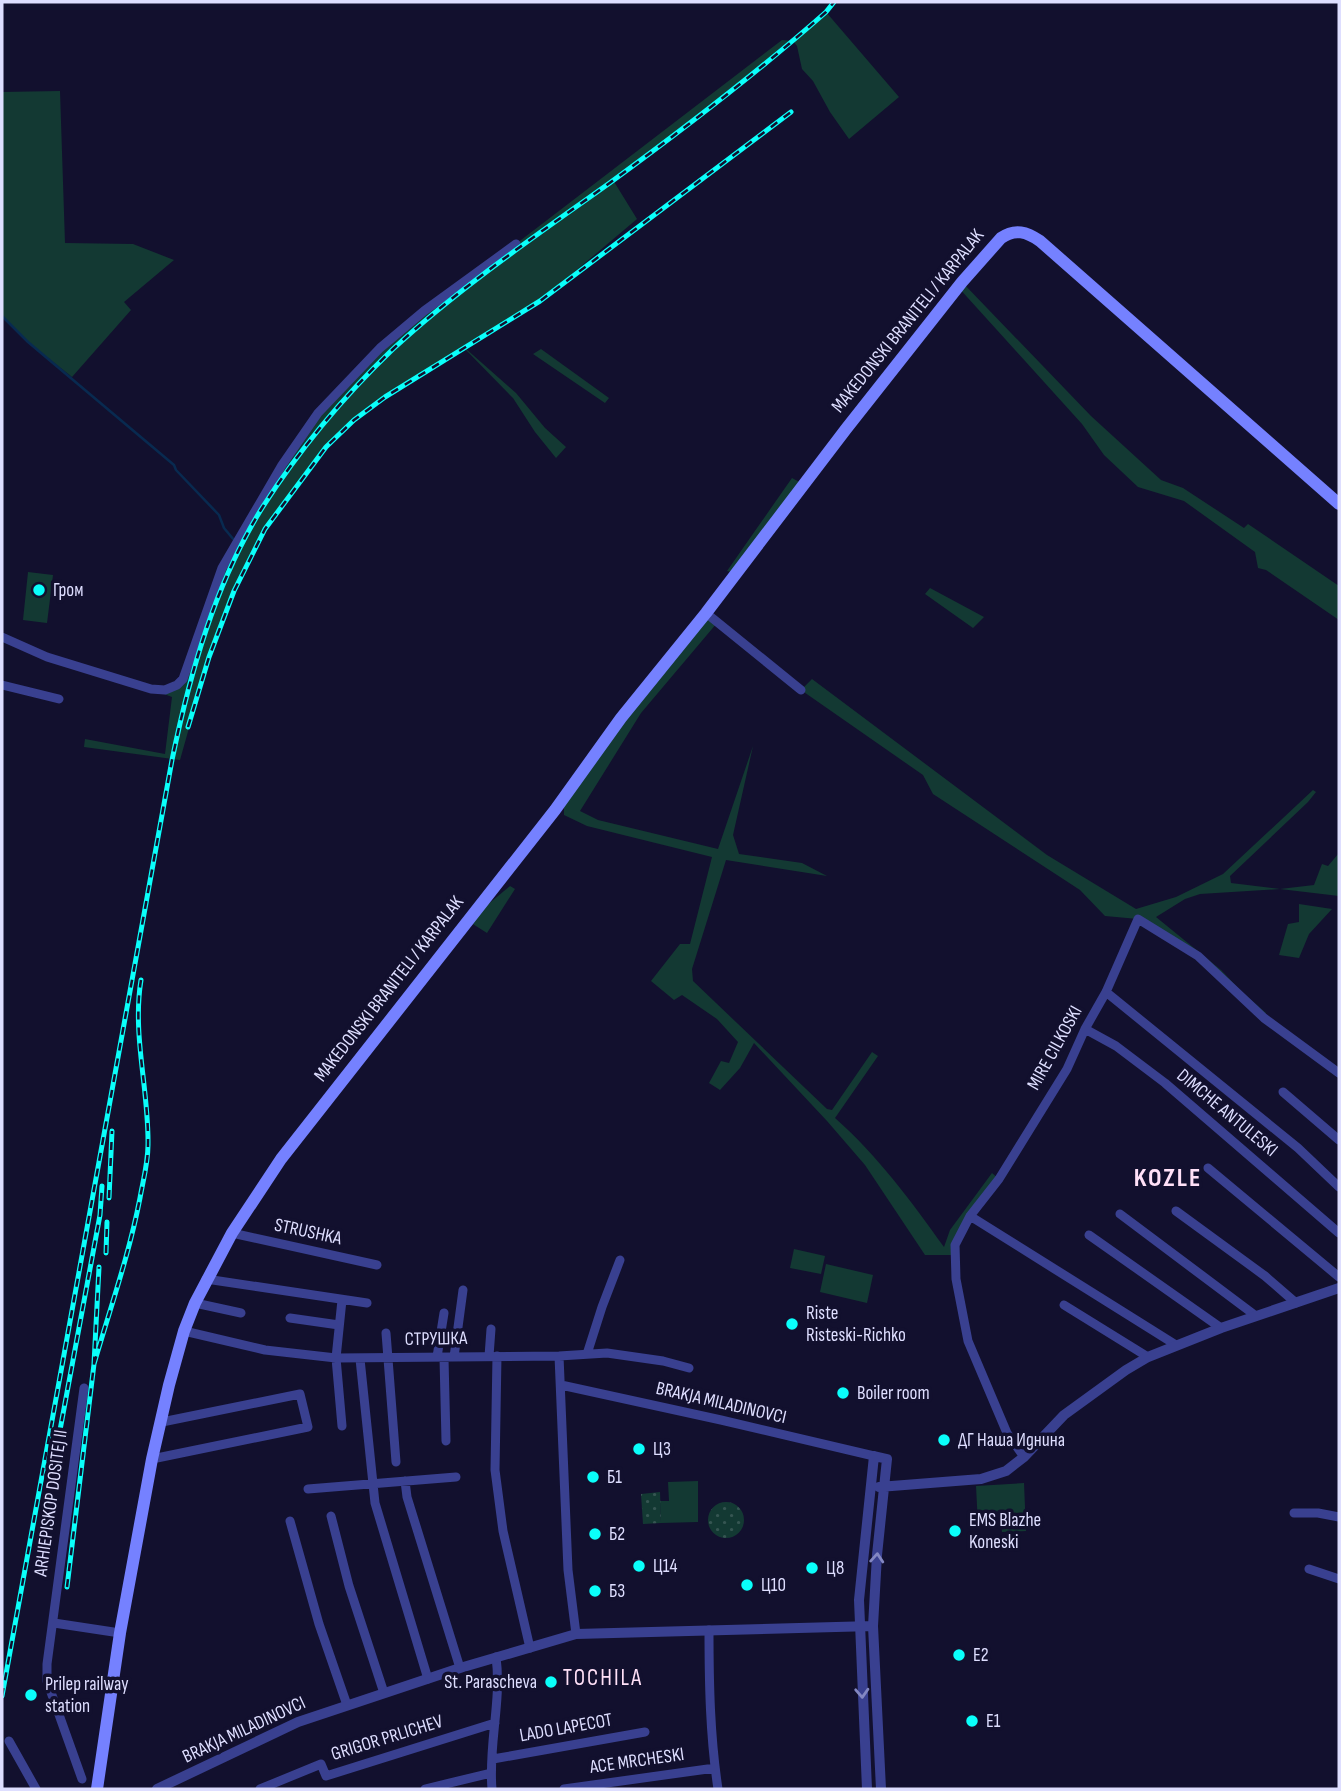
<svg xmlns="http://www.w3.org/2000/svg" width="1341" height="1791" viewBox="0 0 1341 1791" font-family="'Sofia Sans Condensed',sans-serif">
  <defs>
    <pattern id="park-dots" width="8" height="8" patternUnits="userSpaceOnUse" patternTransform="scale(1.75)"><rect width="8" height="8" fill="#133933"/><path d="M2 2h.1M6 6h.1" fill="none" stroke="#355552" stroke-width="1.8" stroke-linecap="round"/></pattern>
  </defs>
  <rect width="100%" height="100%" fill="#12102e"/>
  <path fill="#133933" d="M 826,12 L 899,97 L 849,139 L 830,112 L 813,81 L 802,69 L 797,46 L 793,41 L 754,75 L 613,180 L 637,219 L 540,301 L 465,348 L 516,393 L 545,428 L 566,447 L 556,458 L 535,432 L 513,398 L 465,349 L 385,397 L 354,420 L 326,447 L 265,529 L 234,591 L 221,624 L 209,657 L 180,760 L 84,747 L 85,739 L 165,754 L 172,697 L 151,689 L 177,685 L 222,568 L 318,413 L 380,348 L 782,40 L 793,41 Z
    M 60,91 L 65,243 L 133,244 L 174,260 L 124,302 L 131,310 L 72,377 L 28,342 L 2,316 L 2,92 Z
    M 962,282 L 1091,416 L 1161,480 L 1183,488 L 1244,528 L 1248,524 L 1339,586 L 1339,620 L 1266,570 L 1258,568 L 1255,552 L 1184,501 L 1138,487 L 1104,455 L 1082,424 L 958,287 Z
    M 541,349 L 609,398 L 605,403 L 533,354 Z
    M 792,478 L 803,484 L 735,573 L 727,571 Z
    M 28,572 L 53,575 L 47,623 L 23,620 Z
    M 930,588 L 984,617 L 973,628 L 925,594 Z
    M 706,613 L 717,623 L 641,713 L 580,811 L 598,820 L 718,849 L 753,746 L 733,835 L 739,854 L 802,863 L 827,876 L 726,860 L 692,969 L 693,981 L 827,1109 L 832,1110 L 872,1052 L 878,1056 L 835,1118 C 878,1156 911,1201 944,1247 L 950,1230 L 992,1173 L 999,1179 L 970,1216 L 955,1255 L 925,1255 L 865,1165 L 827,1121 L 754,1043 L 740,1068 L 720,1090 L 709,1083 L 721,1061 L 729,1063 L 738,1042 L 717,1019 L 682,995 L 674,1000 L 651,981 L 680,944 L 690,944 L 712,857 L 587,826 L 564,815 L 564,798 Z
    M 812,679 L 1047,855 L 1136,909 L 1176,897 L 1223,874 L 1313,790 L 1316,792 L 1308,802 L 1230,876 L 1231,883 L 1280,889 L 1314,885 L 1322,864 L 1328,866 L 1339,853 L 1339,896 L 1280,889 L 1200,894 L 1185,899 L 1156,917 L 1221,970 L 1241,991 L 1266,1013 L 1264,1018 L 1198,956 L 1138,919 L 1105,916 L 1080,890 L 933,794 L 923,775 L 801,690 Z
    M 510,886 L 515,889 L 487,933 L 468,921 Z
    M 1299,904 L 1332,909 L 1309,934 L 1299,958 L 1279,955 L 1288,924 L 1299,922 Z
    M 794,1249 L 825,1256 L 821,1274 L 790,1268 Z
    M 826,1264 L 873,1275 L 867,1303 L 820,1292 Z
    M 698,1481 L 698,1522 L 661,1523 L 660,1501 L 669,1501 L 668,1482 Z
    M 1024,1483 L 1026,1531 L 1002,1532 L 1001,1524 L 978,1525 L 976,1486 Z"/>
  <path fill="url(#park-dots)" d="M 660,1492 L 661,1523 L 643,1524 L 641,1494 Z
    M708 1520a18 18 0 1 1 36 0a18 18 0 1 1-36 0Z"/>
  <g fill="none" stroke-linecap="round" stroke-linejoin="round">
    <path stroke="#082a50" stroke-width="2.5" d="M 2,316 L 28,342 L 174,465 L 176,470 L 219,515 L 224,528 L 234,540"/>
    <path stroke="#394090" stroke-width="9" d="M 706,613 L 801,690
      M 2,637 L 47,657 L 151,689 L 165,690 L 177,685 L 183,679 L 222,568 L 282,465 L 318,413 L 380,348 L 424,311 L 516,244
      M 2,685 L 59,699
      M 1106,992 L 1298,1148 L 1339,1187
      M 1085,1029 L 1116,1046 L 1165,1083 L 1339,1233
      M 1283,1092 L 1339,1140
      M 1208,1168 L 1339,1277
      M 1176,1211 L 1265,1276 L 1296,1303
      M 1120,1214 L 1256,1316
      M 970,1216 L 1176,1345
      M 232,1233 L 377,1265
      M 1089,1235 L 1221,1328
      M 206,1279 L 367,1303
      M 195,1303 L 241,1313
      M 1064,1305 L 1148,1357
      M 290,1318 L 339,1325
      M 184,1331 L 265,1350 L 336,1358 L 559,1356 L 607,1353 L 663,1361 L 689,1368
      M 386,1333 L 396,1462
      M 587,1354 L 602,1307 L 620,1260
      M 489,1356 L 491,1329
      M 497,1356 L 495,1470 L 503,1531 L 530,1648
      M 559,1356 L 568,1570 L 576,1634
      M 437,1357 L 444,1313
      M 454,1357 L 463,1290
      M 444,1358 L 446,1441
      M 360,1359 L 375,1503 L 428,1679
      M 561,1385 L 721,1420 L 874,1456
      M 342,1426 L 336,1358 L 342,1300
      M 1024,1457 L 1007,1433 L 968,1341 L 956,1279 L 955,1245 L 970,1216 L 999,1179 L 1067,1069 L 1085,1029 L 1106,992 L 1138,919 L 1198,956 L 1264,1018 L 1339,1073
      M 152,1459 L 308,1427 L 300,1394 L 162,1422
      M 405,1481 L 407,1497 L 460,1668
      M 308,1489 L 456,1477
      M 1294,1513 L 1318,1513 L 1339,1517
      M 331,1516 L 349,1586 L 384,1693
      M 290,1521 L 319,1624 L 347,1705
      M 1309,1569 L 1339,1579
      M 54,1623 L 120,1633
      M 709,1630 C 709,1684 710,1736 718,1789
      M 9,1741 L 36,1789
      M 493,1759 L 645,1732
      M 82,1779 L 47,1681 L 47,1664 L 84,1388
      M 260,1789 L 321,1764 L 326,1776 L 495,1723
      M 425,1789 L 491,1773
      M 492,1789 C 488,1745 502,1701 496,1657
      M 564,1789 L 715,1768"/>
    <path stroke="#394090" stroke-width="10" d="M 879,1487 L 981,1479 L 1006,1471 L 1024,1457 L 1064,1415 L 1126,1370 L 1148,1357 L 1221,1328 L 1339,1288
      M 157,1789 L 298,1722 L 460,1668 L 576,1634 L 873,1626
      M 867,1789 L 859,1600 L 874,1456 L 887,1459 L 877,1555 L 873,1626 L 881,1789"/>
    <path stroke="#7581ff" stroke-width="12" d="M 97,1789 L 120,1633 L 152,1459 L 169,1385 L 184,1331 L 195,1303 L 232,1233 L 281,1159 L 555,810 L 621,718 L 706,613 L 846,429 L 962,282 L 1001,238 C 1015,228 1027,232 1040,241 L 1339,504"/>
    <g stroke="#0afffb" stroke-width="5">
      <path id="rail" d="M 188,727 L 209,657 L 234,591 L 265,529 L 326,447 L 354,420 L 385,397 L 540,301 L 791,112
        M 109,1198 L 112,1131
        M 106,1253 L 107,1222
        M 94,1364 C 110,1309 129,1255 140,1198 C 143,1181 148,1163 148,1145 C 149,1090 132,1035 141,980
        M 47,1500 L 100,1215 L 102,1186
        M 67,1587 L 94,1364 L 99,1267
        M 2,1696 L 172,760 C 190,673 215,584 262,508 C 299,450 344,396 393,349 C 460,287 537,235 611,182 C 685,128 757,73 826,12 L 834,2"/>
    </g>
    <use href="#rail" stroke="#12102e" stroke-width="2.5" stroke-dasharray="8" stroke-linecap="butt"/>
  </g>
  <defs><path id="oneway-chevron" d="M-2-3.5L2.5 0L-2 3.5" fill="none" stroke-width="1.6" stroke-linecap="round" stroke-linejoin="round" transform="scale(1.75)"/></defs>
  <g stroke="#8387c2">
    <use href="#oneway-chevron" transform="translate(877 1558) rotate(-86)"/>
    <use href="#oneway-chevron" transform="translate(862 1693) rotate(87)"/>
  </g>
  <g fill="#0afffb" stroke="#12102e" stroke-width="2.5">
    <circle cx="39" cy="590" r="7"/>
    <circle cx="792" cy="1324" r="7"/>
    <circle cx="843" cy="1393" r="7"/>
    <circle cx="944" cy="1440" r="7"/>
    <circle cx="639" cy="1449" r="7"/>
    <circle cx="593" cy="1477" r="7"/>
    <circle cx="955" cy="1531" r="7"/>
    <circle cx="595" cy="1534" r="7"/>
    <circle cx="639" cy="1566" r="7"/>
    <circle cx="812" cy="1568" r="7"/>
    <circle cx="747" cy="1585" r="7"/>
    <circle cx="595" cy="1591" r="7"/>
    <circle cx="959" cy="1655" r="7"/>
    <circle cx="551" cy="1682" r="7"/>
    <circle cx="31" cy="1695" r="7"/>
    <circle cx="972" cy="1721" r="7"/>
  </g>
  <g text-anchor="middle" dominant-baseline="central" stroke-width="7" stroke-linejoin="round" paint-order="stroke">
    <g font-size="19" fill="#dedeff" stroke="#12102e">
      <text transform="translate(908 321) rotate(-51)">MAKEDONSKI BRANITELI / KARPALAK</text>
      <text transform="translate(389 989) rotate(-52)">MAKEDONSKI BRANITELI / KARPALAK</text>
      <text transform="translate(1055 1048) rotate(-61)">MIRE CILKOSKI</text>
      <text transform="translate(1227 1113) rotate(40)">DIMCHE ANTULESKI</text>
      <text transform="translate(308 1232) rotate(12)">STRUSHKA</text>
      <text transform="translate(436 1339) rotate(-1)">СТРУШКА</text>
      <text transform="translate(721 1403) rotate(13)">BRAKJA MILADINOVCI</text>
      <text transform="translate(51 1503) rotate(-82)">ARHIEPISKOP DOSITEJ II</text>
      <text transform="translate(566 1728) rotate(-10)">LADO LAPECOT</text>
      <text transform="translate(244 1730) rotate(-25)">BRAKJA MILADINOVCI</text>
      <text transform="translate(387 1738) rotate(-17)">GRIGOR PRLICHEV</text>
      <text transform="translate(637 1761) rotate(-8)">ACE MRCHESKI</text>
    </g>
    <g font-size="19" fill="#dedeff" stroke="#12102e" text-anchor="start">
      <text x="53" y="590">Гром</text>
      <text x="806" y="1313">Riste<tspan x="806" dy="22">Risteski-Richko</tspan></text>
      <text x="857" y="1393">Boiler room</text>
      <text x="958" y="1440">ДГ Наша Иднина</text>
      <text x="653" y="1449">Ц3</text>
      <text x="607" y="1477">Б1</text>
      <text x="969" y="1520">EMS Blazhe<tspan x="969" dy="22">Koneski</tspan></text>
      <text x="609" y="1534">Б2</text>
      <text x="653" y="1566">Ц14</text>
      <text x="826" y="1568">Ц8</text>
      <text x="761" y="1585">Ц10</text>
      <text x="609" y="1591">Б3</text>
      <text x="973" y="1655">E2</text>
      <text x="537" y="1682" text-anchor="end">St. Parascheva</text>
      <text x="45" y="1684">Prilep railway<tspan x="45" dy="22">station</tspan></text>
      <text x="986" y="1721">E1</text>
    </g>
    <g font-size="23" letter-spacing="2" fill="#ffe0f7" stroke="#12102e">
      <text x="603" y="1678">TOCHILA</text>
    </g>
    <g font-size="26" font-weight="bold" letter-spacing="2" fill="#ffe0f7" stroke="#12102e">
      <text x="1168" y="1178">KOZLE</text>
    </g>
  </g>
  <rect width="1341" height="1791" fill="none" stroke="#dedeff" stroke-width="7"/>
</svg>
